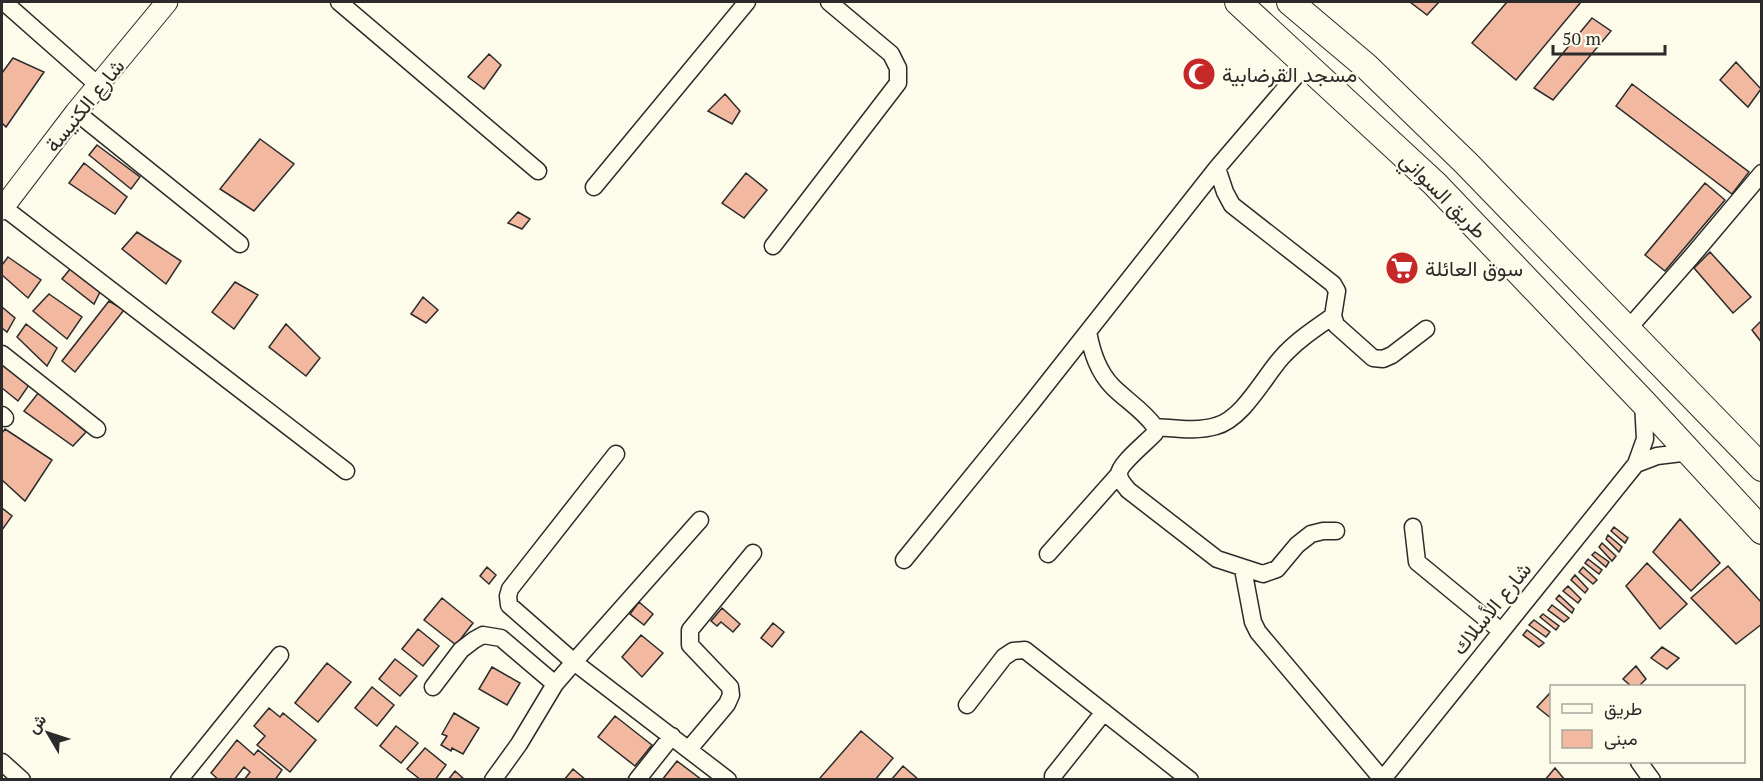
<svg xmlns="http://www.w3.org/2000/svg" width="1763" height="781" viewBox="0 0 1763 781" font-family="'PT Serif',Vazirmatn,serif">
  <rect width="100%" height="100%" fill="#fdfbea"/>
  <path fill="#f2b8a0" stroke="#2b2b2b" stroke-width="1.5" d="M 1410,2 L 1439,2 L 1427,15 Z
    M 1507,2 L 1581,2 L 1516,80 L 1472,43 Z
    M 1592,18 L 1611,31 L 1553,100 L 1534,88 Z
    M 489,54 L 501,65 L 484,89 L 468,77 Z
    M 13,58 L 44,72 L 6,127 L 2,123 L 2,73 Z
    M 1736,62 L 1761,89 L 1748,107 L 1720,80 Z
    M 1632,84 L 1749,172 L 1732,194 L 1616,106 Z
    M 725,94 L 740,111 L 732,124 L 708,111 Z
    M 260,139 L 294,164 L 254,211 L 220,189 Z
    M 97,145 L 140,177 L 131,189 L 89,155 Z
    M 84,163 L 127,197 L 115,214 L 69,183 Z
    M 746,173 L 767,190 L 744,218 L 722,203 Z
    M 1705,183 L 1725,200 L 1665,271 L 1645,255 Z
    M 518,212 L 530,219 L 522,229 L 508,223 Z
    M 137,232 L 181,261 L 166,284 L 122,249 Z
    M 1710,252 L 1751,297 L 1733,313 L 1694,268 Z
    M 8,257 L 41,280 L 28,298 L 2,275 L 2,265 Z
    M 70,269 L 100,292 L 94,304 L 62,279 Z
    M 235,282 L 258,295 L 234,329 L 212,312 Z
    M 49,294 L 82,317 L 67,339 L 33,311 Z
    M 423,297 L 438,310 L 426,323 L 411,314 Z
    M 109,301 L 124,310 L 75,372 L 62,361 Z
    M 2,307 L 15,318 L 7,332 L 2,328 Z
    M 1762,320 L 1762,343 L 1752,330 Z
    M 26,324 L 57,348 L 47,366 L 17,337 Z
    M 286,324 L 320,358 L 306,376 L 269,347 Z
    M 2,364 L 29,385 L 18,401 L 2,388 Z
    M 39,392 L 86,432 L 73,446 L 24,411 Z
    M 5,429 L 52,460 L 25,501 L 2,480 L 2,433 Z
    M 2,508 L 12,516 L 2,530 Z
    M 1680,519 L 1720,563 L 1691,591 L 1653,552 Z
    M 1614,527 L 1628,538 L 1625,543 L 1611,531 Z
    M 1608,535 L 1622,547 L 1619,552 L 1606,539 Z
    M 1602,543 L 1616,556 L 1612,561 L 1599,547 Z
    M 1595,552 L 1609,562 L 1606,567 L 1592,555 Z
    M 1588,559 L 1602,570 L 1599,574 L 1585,563 Z
    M 1647,563 L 1687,604 L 1660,629 L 1626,586 Z
    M 1728,566 L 1762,603 L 1762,624 L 1736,644 L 1691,598 Z
    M 487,567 L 496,575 L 489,584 L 480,576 Z
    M 1583,567 L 1597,580 L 1593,584 L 1579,572 Z
    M 1575,575 L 1588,589 L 1585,593 L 1571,580 Z
    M 1568,586 L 1581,599 L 1578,603 L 1563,591 Z
    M 1559,595 L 1574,609 L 1572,613 L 1556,599 Z
    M 442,598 L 473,623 L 456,645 L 424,620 Z
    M 639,602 L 653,614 L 644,625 L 630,614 Z
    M 1552,605 L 1569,618 L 1564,622 L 1548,610 Z
    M 722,608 L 740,624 L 733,632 L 721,622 L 717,626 L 711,621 Z
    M 1543,614 L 1559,626 L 1556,630 L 1540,617 Z
    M 1534,620 L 1550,632 L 1546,637 L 1529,625 Z
    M 773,623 L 784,632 L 772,647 L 761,638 Z
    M 418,629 L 439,646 L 423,666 L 402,649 Z
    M 1527,630 L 1544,643 L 1539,647 L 1523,635 Z
    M 641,635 L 663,653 L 642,677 L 622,657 Z
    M 1662,647 L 1679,658 L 1667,669 L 1651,658 Z
    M 395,659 L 417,676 L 400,696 L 379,679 Z
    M 327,663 L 351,682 L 318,722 L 295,703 Z
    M 1636,666 L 1646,679 L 1639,686 L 1631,686 L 1623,679 Z
    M 492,667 L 520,683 L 507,705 L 479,689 Z
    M 372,687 L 394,705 L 377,726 L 355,708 Z
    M 1550,693 L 1552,694 L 1552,719 L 1537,707 Z
    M 269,708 L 280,717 L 283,713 L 316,740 L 290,772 L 257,745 L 265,736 L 254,726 Z
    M 454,713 L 479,728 L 463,754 L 452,748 L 451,751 L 441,745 L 447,736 L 442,734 Z
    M 615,716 L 652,745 L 635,766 L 598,737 Z
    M 396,726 L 418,743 L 401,763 L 380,746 Z
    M 861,731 L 893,758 L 875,780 L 821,780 L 820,778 Z
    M 237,740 L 254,755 L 258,750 L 282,770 L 275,780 L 244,780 L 250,772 L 244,767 L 234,780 L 219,780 L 211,773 Z
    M 425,748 L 446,765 L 435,780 L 421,780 L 407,769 Z
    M 677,761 L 702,780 L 662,780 Z
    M 903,766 L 919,780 L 891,780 Z
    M 1555,768 L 1565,780 L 1545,780 Z
    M 573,769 L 586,780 L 564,780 Z
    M 455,771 L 465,780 L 448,780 Z"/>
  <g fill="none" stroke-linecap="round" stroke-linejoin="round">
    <g stroke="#2b2b2b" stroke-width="19">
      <path id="minor" d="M 4,2 L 99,86
        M 339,2 L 538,171
        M 76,112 L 240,244
        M 1217,168 L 1225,192 L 1232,205 L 1333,284 L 1337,291 L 1333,316 L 1336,325 L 1373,358 L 1383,359 L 1392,355 L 1426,329
        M 594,187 L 747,2
        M 3,207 L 346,471
        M 773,246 L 898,83 L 898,68 L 891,54 L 829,2
        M 1627,330 L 1692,256 L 1762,173
        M 1088,332 C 1092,352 1098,372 1113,387 C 1127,401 1144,411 1155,427 L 1155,433 C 1147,442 1119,464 1119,474 C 1119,480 1125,486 1128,490 L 1217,559 L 1263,574 L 1277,569 L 1297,545 L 1311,534 L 1323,531 L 1336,531
        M 2,354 L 97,429
        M 2,415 L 5,418
        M 1155,427 C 1175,428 1196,432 1216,426 C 1243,419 1264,377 1282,357 C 1297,340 1316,328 1333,316
        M 616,454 L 510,589 L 508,596 L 509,605 L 574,662 L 700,520
        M 1636,464 L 1657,456 L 1690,452
        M 1413,527 L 1417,562 L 1501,631
        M 1048,554 L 1119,474
        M 904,560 L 1030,405 L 1217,168 L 1306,64
        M 1243,569 L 1253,622 L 1258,632 L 1382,779
        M 433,687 L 461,650 L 474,640 L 483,635 L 501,638 L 555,684
        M 967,705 L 1004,657 L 1013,651 L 1025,650 L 1190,780
        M 689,749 L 727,704 L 731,695 L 730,687 L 690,645 L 690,630 L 753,553
        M 2,762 L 22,780
        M 1639,762 L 1652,780
        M 1053,776 L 1104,712
        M 179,780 L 280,655
        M 493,780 L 519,744 L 555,684 L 574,662 L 728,780
        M 637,780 L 672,736
        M 1382,780 L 1636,464 L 1645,439 L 1643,402"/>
    </g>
    <g stroke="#2b2b2b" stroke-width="23">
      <path id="major" d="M 2,209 L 76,112 L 167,2"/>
    </g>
    <g stroke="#2b2b2b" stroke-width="28">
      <path id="highway" d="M 1238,2 L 1435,184 L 1643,402 L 1762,531
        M 1290,2 L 1367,67 L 1466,163 L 1762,468"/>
    </g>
    <use href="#minor" stroke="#fdfbea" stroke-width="16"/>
    <use href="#major" stroke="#fdfbea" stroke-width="21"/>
    <use href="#highway" stroke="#fdfbea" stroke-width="26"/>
  </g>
  <defs>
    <g id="mosque-disc" transform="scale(1.725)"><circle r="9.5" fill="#c62828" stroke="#fdfbea"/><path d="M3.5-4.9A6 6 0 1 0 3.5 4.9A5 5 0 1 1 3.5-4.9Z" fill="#fff"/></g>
    <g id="supermarket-disc" transform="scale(1.725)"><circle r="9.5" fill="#c62828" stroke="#fdfbea"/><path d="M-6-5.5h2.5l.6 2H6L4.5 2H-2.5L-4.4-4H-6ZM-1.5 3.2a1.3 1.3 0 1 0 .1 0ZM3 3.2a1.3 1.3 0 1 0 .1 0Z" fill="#fff"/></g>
  </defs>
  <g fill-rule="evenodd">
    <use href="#mosque-disc" x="1199" y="74"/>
    <use href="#supermarket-disc" x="1402" y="268"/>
  </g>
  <g text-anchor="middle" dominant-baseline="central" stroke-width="4.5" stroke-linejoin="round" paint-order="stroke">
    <g font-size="21" fill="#2b2b2b" stroke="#fdfbea" text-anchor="start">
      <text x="1222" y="74">مسجد القرضابية</text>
      <text x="1425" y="268">سوق العائلة</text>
    </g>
    <g font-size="21" fill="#2b2b2b" stroke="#fdfbea">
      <text transform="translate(84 105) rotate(-51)">شارع الكنيسة</text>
      <text transform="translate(1444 195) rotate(45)">طريق السواني</text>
      <text transform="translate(1491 608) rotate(-51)">شارع الأسلاك</text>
    </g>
  </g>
  <rect width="1763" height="781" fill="none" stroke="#2b2b2b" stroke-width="6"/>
  <rect x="1550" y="685" width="195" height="78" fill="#fdfbea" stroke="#a9a89e" stroke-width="1.5"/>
  <rect x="1562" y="704" width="30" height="9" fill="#fdfbea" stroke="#a9a89e" stroke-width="1.5"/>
  <text x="1604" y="715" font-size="18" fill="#2b2b2b">طريق</text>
  <rect x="1562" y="730" width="30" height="18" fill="#f2b8a0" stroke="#a9a89e" stroke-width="1.5"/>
  <text x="1604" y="745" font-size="18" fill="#2b2b2b">مبنى</text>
  <g transform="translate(48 733) rotate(309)" stroke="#fdfbea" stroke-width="4.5" paint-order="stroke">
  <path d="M0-4.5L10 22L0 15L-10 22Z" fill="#2b2b2b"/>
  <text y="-9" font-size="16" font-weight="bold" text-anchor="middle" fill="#2b2b2b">ش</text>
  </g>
  <path d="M1553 45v9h112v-9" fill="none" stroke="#2b2b2b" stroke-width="3"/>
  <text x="1562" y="45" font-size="18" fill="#2b2b2b" stroke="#fdfbea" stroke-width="4.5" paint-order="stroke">50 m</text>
</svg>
